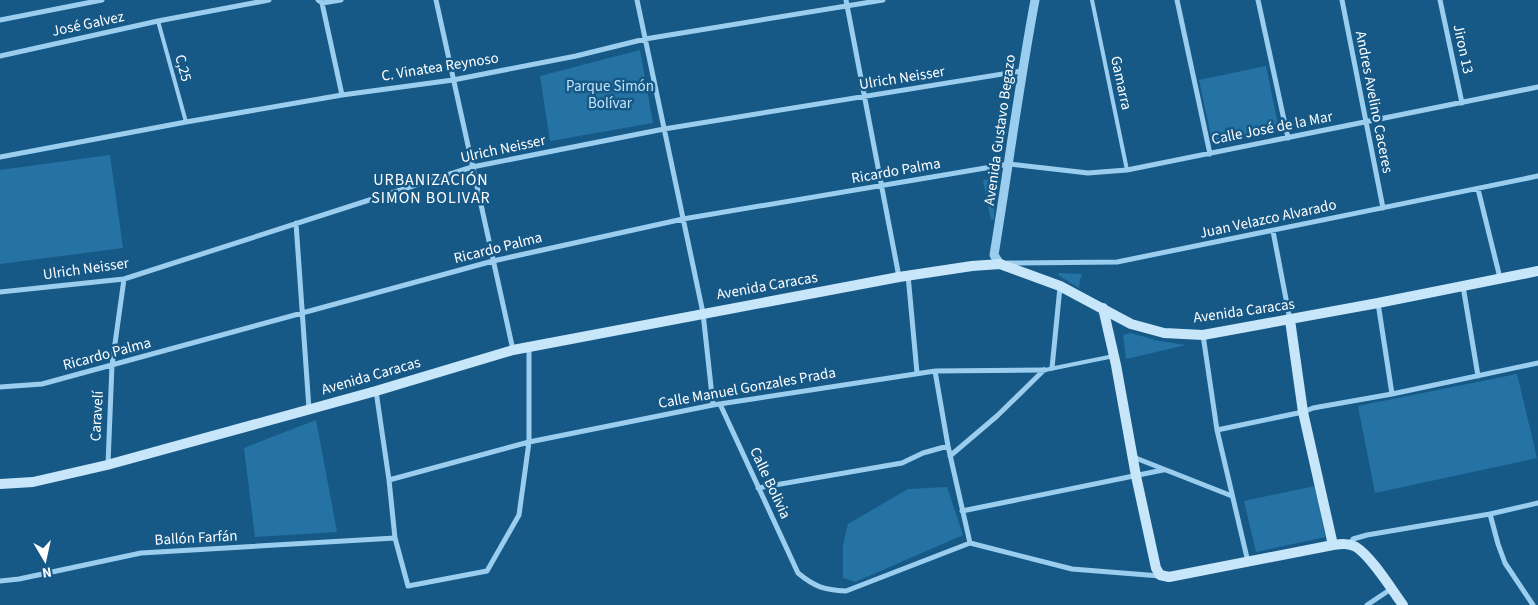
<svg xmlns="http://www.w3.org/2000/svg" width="1538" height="605" viewBox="0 0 1538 605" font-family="'Source Sans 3',sans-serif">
  <rect width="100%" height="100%" fill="#165987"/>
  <path fill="#2573a4" d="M 640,50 L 653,123 L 550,141 L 540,76 Z
    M 1266,66 L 1279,130 L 1212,141 L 1199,80 Z
    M 110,155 L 123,248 L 0,264 L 0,170 Z
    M 994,179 L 994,220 L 991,220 L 983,180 Z
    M 1059,273 L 1082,274 L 1080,280 L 1079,288 L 1058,275 Z
    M 1131,333 L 1159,341 L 1186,345 L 1126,359 L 1123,335 Z
    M 1517,374 L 1537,458 L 1375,493 L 1358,406 Z
    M 316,420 L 337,532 L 255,537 L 244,448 Z
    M 1315,486 L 1325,537 L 1256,552 L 1244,501 Z
    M 947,487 L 963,535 L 855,582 L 843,578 L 843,545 L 848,524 L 908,489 Z"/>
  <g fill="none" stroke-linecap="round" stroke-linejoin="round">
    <path stroke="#9bceee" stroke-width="4" d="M 1092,0 L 1127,170
      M 158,21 L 186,122
      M 1045,370 L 1114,356"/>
    <path stroke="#9bceee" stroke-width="5" d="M 318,0 L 322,3 L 341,0
      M 436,0 L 513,350
      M 637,0 L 703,313 L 713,405
      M 846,0 L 899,277
      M 1177,0 L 1210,154
      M 1258,0 L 1288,138
      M 1342,0 L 1383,208
      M 1440,0 L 1462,103
      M 322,3 L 342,95
      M 0,20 L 102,0
      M 0,56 L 158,21 L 269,0
      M 0,157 L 186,122 L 342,95 L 453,80 L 576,56 L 645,39 L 883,0
      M 1478,189 L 1500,278
      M 296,223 L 309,409
      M 1273,231 L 1290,320
      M 1007,263 L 1117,262 L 1538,176
      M 908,275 L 917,373
      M 1463,286 L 1478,376
      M 0,292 L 124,279 L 472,167 L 664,129 L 1021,71
      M 1378,303 L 1392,394
      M 1203,335 L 1217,430 L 1248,562
      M 1052,368 L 1060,287
      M 935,371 L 948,446 L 970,543
      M 0,387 L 42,384 L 493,261 L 683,219 L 1009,164 L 1088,173 L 1127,170 L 1538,87
      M 376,391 L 389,480 L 395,538 L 408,586 L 487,571 L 519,515 L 529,442 L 529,348
      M 720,404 L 798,573 C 815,587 824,590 846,591 L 970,543 L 1072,569 L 1160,576
      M 1217,430 L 1303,412 L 1313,408 L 1392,394 L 1538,363
      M 950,456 L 997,416 L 1044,370
      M 1133,457 L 1232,496
      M 108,464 L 112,365 L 124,279
      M 389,480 L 529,442 L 713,405 L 935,371 L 1045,370
      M 758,488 L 902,463 L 923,453 L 948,446
      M 962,511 L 1163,470
      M 1490,514 L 1498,544 L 1505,563 L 1533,605
      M 1350,545 L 1353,539 L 1367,535 L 1490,514 L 1538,503
      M 0,581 L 19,579 L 141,553 L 395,538
      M 1367,605 L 1391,589"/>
    <path stroke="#9bceee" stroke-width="9" d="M 1000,264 L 994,255 C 1008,170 1019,85 1035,0"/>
    <path stroke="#c8e6fa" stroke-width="10" d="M 1103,308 L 1116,365 L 1136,476 L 1156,568 L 1160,575 L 1169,577 L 1333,545 C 1341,544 1349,543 1356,547 C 1371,556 1392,590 1403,605
      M 1290,320 L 1303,412 L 1333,545
      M 0,484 L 33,482 L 107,465 L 376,391 L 513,350 L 899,277 L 972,266 L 1000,264 L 1060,286 L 1131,324 L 1164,333 L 1203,335 L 1378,303 L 1538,271"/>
  </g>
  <g text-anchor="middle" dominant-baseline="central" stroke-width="5" stroke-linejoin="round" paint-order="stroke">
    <g font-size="15" fill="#fff" stroke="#165987">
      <text transform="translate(88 24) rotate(-12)">José Galvez</text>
      <text transform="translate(1463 49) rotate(78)">Jiron 13</text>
      <text transform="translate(440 67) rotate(-9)">C. Vinatea Reynoso</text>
      <text transform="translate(183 68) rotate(74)">C,25</text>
      <text transform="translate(902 78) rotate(-9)">Ulrich Neisser</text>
      <text transform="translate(1121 83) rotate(78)">Gamarra</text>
      <text transform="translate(1374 102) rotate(79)">Andres Avelino Caceres</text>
      <text transform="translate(1272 128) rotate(-11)">Calle José de la Mar</text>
      <text transform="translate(1000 130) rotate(-82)">Avenida Gustavo Begazo</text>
      <text transform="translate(503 149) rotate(-12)">Ulrich Neisser</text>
      <text transform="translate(896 171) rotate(-10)">Ricardo Palma</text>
      <text transform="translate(1268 219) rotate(-12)">Juan Velazco Alvarado</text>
      <text transform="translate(498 248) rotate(-14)">Ricardo Palma</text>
      <text transform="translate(86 269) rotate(-8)">Ulrich Neisser</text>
      <text transform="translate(767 286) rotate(-10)">Avenida Caracas</text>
      <text transform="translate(1244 311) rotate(-8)">Avenida Caracas</text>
      <text transform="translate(107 354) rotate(-15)">Ricardo Palma</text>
      <text transform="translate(371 376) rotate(-16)">Avenida Caracas</text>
      <text transform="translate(747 388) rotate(-10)">Calle Manuel Gonzales Prada</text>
      <text transform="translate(97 416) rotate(-87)">Caravelí</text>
      <text transform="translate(770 483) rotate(65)">Calle Bolivia</text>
      <text transform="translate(196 538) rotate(-3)">Ballón Farfán</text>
    </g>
    <g font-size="15" fill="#c1e4fa" stroke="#165987">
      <text x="610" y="86">Parque Simón<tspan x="610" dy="17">Bolívar</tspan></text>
    </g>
    <g font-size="16" letter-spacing="1" fill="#fff" stroke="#165987">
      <text x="431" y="180">URBANIZACIÓN<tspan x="431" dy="18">SIMON BOLIVAR</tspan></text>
    </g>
  </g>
  <g transform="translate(45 560) rotate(171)" stroke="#165987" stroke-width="4" paint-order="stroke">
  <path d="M0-4L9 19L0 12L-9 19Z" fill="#ffffff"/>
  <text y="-8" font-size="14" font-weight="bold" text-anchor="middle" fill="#ffffff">N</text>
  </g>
</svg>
